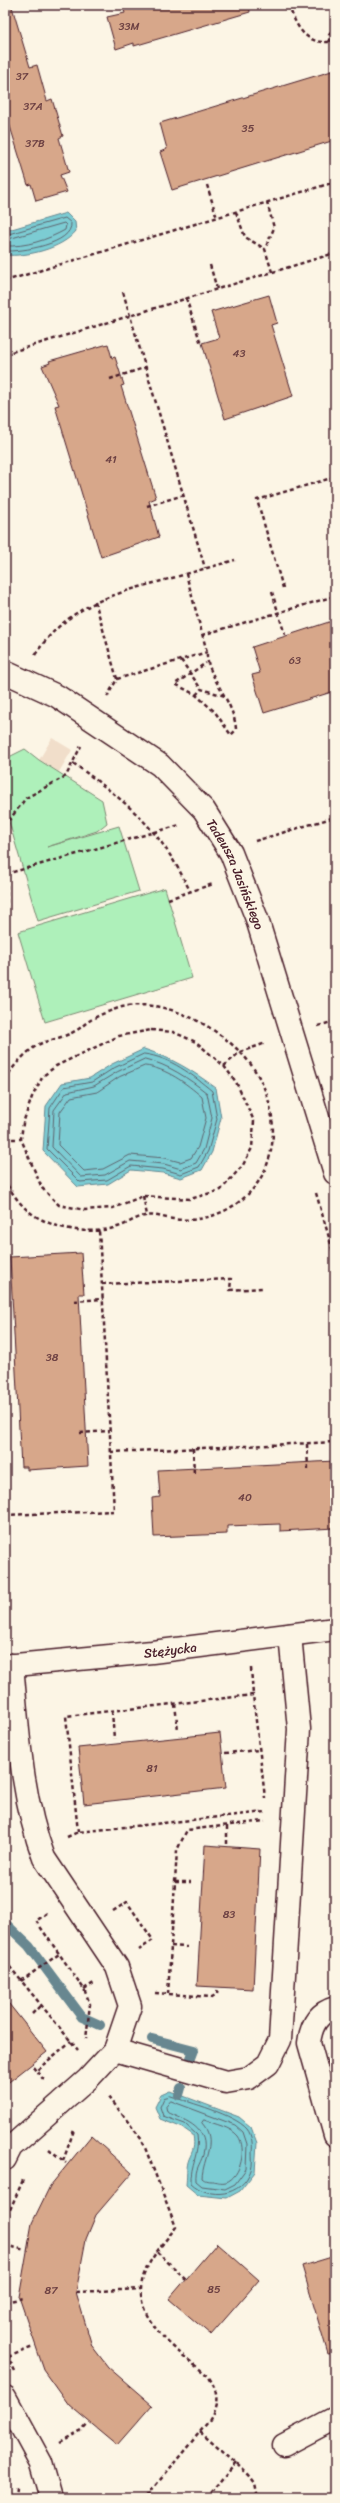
<svg xmlns="http://www.w3.org/2000/svg" width="340" height="2503" viewBox="0 0 340 2503" font-family="Sriracha,sans-serif">
  <rect width="100%" height="100%" fill="#fcf5e5"/>
  <filter id="ink" filterUnits="userSpaceOnUse"><feTurbulence type="fractalNoise" baseFrequency=".025" numOctaves="2"/><feDisplacementMap in="SourceGraphic" scale="8" xChannelSelector="R" yChannelSelector="G"/><feConvolveMatrix kernelMatrix="1 2 1 2 8 2 1 2 1" color-interpolation-filters="sRGB"/></filter>
  <g filter="url(#ink)">
    <path fill="#f1deca" d="M 52,738 L 72,750 L 59,772 L 39,760 Z"/>
    <path fill="#aef0ba" stroke="#7c8872" d="M 25,749 L 39,760 L 102,800 L 107,823 L 97,831 L 47,847 L 119,826 L 139,891 L 38,921 L 5,808 L 5,759 Z
      M 165,888 L 192,978 L 45,1022 L 18,932 Z"/>
    <path fill="#7bccd3" stroke="#678790" d="M 66,213 L 75,222 L 76,231 C 62,249 26,257 5,255 L 5,231 Z
      M 144,1049 C 172,1058 193,1071 216,1088 L 221,1118 L 212,1152 L 202,1170 L 181,1178 L 163,1173 L 131,1170 L 108,1184 L 78,1187 L 43,1151 L 46,1106 L 62,1083 L 90,1078 L 112,1064 Z
      M 170,2091 L 239,2117 L 251,2127 L 257,2143 L 255,2172 L 240,2191 L 227,2198 L 198,2195 L 186,2185 C 187,2177 186,2166 189,2159 C 193,2150 195,2147 193,2135 L 183,2128 L 160,2119 L 155,2107 L 161,2095 Z"/>
    <g fill="none" stroke-linecap="round" stroke-linejoin="round">
      <path stroke="#5e646e" stroke-width="1" d="M 5,235 L 65,218 L 71,223 C 73,244 21,252 5,251
        M 5,240 L 64,223 L 66,225 L 65,230 C 47,240 26,247 5,246
        M 144,1054 C 170,1057 193,1075 212,1091 L 217,1119 L 208,1151 L 199,1167 L 181,1174 L 163,1169 L 131,1166 L 107,1180 L 80,1182 L 47,1149 L 50,1108 L 64,1087 L 92,1082 L 114,1068 Z
        M 145,1059 C 169,1065 188,1078 207,1093 L 212,1118 L 204,1149 L 196,1163 L 181,1169 L 164,1164 L 130,1161 L 105,1175 L 81,1177 L 52,1147 L 54,1110 L 67,1092 L 94,1086 L 117,1072 Z
        M 145,1066 C 166,1068 186,1083 202,1097 L 206,1118 L 198,1147 L 191,1158 L 180,1162 L 165,1158 L 130,1155 L 103,1169 L 84,1171 L 58,1145 L 60,1112 L 71,1097 L 97,1092 L 119,1077 Z
        M 171,2096 C 190,2103 234,2114 247,2129 C 252,2135 253,2145 252,2152 C 252,2157 253,2165 251,2170 C 242,2197 209,2200 191,2183 C 190,2165 200,2153 197,2135 L 185,2124 L 163,2116 L 160,2107 L 164,2098 Z
        M 171,2101 L 235,2125 L 243,2132 L 247,2144 L 246,2169 L 235,2184 L 225,2189 L 202,2186 L 196,2181 C 195,2168 200,2165 203,2155 C 210,2128 187,2121 167,2112 L 166,2107 Z
        M 204,2120 C 214,2124 231,2127 238,2136 C 247,2148 241,2177 226,2182 C 222,2183 217,2182 213,2181 C 209,2181 205,2181 202,2178 C 203,2158 218,2141 202,2123 Z"/>
      <path stroke="#678790" stroke-width="10" d="M 5,1923 L 29,1946 L 82,2017 L 100,2025
        M 152,2039 L 194,2050 L 191,2058
        M 179,2095 L 181,2088"/>
    </g>
    <path fill="#d7a78a" stroke="#4a1f2b" d="M 122,5 L 249,5 L 250,12 L 134,46 L 134,43 L 116,49 L 107,17 L 125,13 Z
      M 12,7 L 30,67 L 37,65 L 47,101 L 52,99 L 63,136 L 59,138 L 69,172 L 60,175 L 67,192 L 36,201 L 31,184 L 28,185 L 5,110 L 5,8 Z
      M 335,70 L 335,140 L 172,190 L 160,152 L 167,149 L 160,123 Z
      M 269,295 L 277,323 L 271,325 L 293,396 L 225,419 L 202,343 L 219,338 L 211,312 Z
      M 108,344 L 112,358 L 115,357 L 124,385 L 121,386 L 156,498 L 149,501 L 159,537 L 101,557 L 55,406 L 59,405 L 42,366 L 50,363 L 49,361 Z
      M 335,620 L 335,691 L 264,713 L 252,675 L 260,673 L 252,647 Z
      M 81,1253 L 84,1294 L 79,1294 L 88,1466 L 27,1470 L 27,1467 L 21,1467 L 10,1257 Z
      M 335,1461 L 335,1528 L 280,1531 L 280,1524 L 227,1526 L 227,1534 L 154,1537 L 152,1498 L 160,1497 L 158,1470 Z
      M 220,1733 L 226,1788 L 84,1804 L 78,1748 Z
      M 205,1845 L 260,1849 L 253,1989 L 197,1986 Z
      M 5,1999 L 47,2052 L 5,2085 Z
      M 91,2136 L 132,2173 L 96,2215 L 86,2239 L 76,2292 L 92,2346 L 108,2367 L 152,2405 L 117,2445 L 69,2405 L 44,2370 L 19,2297 L 32,2223 L 50,2186 Z
      M 217,2243 L 259,2280 L 211,2335 L 169,2299 Z
      M 335,2256 L 335,2353 L 328,2354 L 302,2266 Z"/>
    <g fill="none" stroke-linecap="round" stroke-linejoin="round">
      <g stroke="#4a1f2b" stroke-width="25">
        <g id="minor">
          <path id="s1" d="M 5,672 L 57,696 L 160,765 L 204,810 L 231,853 L 257,919 L 335,1173"/>
          <path id="s2" d="M 5,1666 L 152,1652 L 335,1629"/>
          <path d="M 335,2008 C 317,2013 311,2026 309,2043 L 335,2135"/>
          <path d="M 115,2050 L 226,2082 L 249,2078 L 268,2064 L 280,2040 L 299,1729 L 290,1635"/>
          <path d="M 5,2159 L 11,2147 L 88,2079 L 115,2050 L 130,2006 L 117,1967 L 44,1858 C 21,1797 18,1729 12,1665"/>
          <path d="M 5,2397 L 41,2463 L 51,2498"/>
          <path d="M 284,2445 L 335,2418"/>
        </g>
      </g>
      <path stroke="#4a1f2b" stroke-width="2.5" stroke-dasharray="4 3" stroke-linecap="butt" d="M 289,5 C 296,28 307,47 335,41
        M 330,42 L 329,35 L 335,28
        M 333,146 L 335,152
        M 207,185 L 217,218
        M 267,202 L 274,228 L 265,249 L 272,272
        M 236,212 L 245,237 L 265,249
        M 210,265 L 217,289
        M 5,281 L 335,182
        M 123,292 L 205,568
        M 186,298 L 201,344
        M 5,354 L 335,253
        M 110,379 L 147,367
        M 147,506 L 184,495
        M 186,574 L 235,560
        M 283,588 L 257,500 L 335,477
        M 272,592 L 285,635
        M 95,601 L 117,679 L 107,697
        M 202,635 L 335,596
        M 35,655 C 72,598 126,592 186,574 L 207,652 C 205,675 235,701 236,730 L 231,735 L 215,712 L 196,695 L 175,684 L 206,663
        M 181,660 L 201,689
        M 117,679 L 207,652
        M 196,695 L 201,689 L 225,696
        M 73,763 C 129,804 159,827 190,891
        M 333,796 L 335,803
        M 255,841 L 335,817
        M 6,874 L 180,825
        M 168,899 L 213,884
        M 5,1015 L 7,820 L 10,819 L 26,798 L 66,776 L 81,746
        M 318,1026 L 335,1021
        M 151,1030 L 173,1032 L 196,1042 L 224,1066 L 236,1082 L 254,1121 L 252,1148 L 243,1165 L 221,1190 L 190,1199 L 143,1196 L 113,1208 L 85,1210 L 59,1205 L 42,1188 L 21,1139 L 23,1123 L 32,1097 L 43,1076 L 56,1066 L 119,1036 Z
        M 224,1066 L 240,1052 L 266,1043
        M 5,1080 C 12,1067 28,1049 42,1043 C 53,1039 65,1037 75,1031 C 80,1029 84,1024 89,1021 C 98,1015 112,1010 122,1007 C 164,998 211,1023 240,1052 C 281,1092 288,1169 236,1204 C 217,1217 196,1222 173,1219 C 164,1218 155,1214 145,1216 C 137,1217 130,1222 123,1225 C 96,1236 55,1231 31,1213 C 21,1206 11,1192 5,1181
        M 5,1139 L 21,1139
        M 316,1193 L 335,1258
        M 143,1196 L 147,1215
        M 102,1284 L 231,1279 L 230,1290 L 262,1288
        M 74,1301 L 103,1299
        M 80,1433 L 110,1431
        M 307,1444 L 308,1470
        M 193,1448 L 194,1476
        M 111,1452 L 335,1442
        M 5,1515 L 114,1511 L 99,1230
        M 251,1668 L 253,1695
        M 175,1704 L 178,1731
        M 112,1711 L 114,1739
        M 225,1753 L 260,1750
        M 264,1789 L 265,1799
        M 78,1832 L 66,1716 L 253,1695 L 264,1789
        M 67,1837 L 78,1832 L 266,1812
        M 227,1844 L 227,1826
        M 175,1882 L 191,1882
        M 113,1911 L 127,1902 L 153,1940 L 139,1950
        M 47,1913 L 36,1921 L 84,1989 L 90,2004 L 86,2039
        M 171,1946 L 187,1947
        M 5,1961 L 78,2050
        M 21,1981 L 59,1954
        M 84,1989 L 94,1983
        M 155,1993 L 212,1997 L 217,1994 L 218,1988
        M 168,1994 L 177,1850 L 187,1830 L 265,1821
        M 32,2014 L 41,2005
        M 33,2067 L 36,2071
        M 44,2080 L 36,2071 L 71,2041
        M 109,2097 L 142,2140 L 176,2227 C 167,2239 156,2251 149,2264 C 120,2313 176,2349 208,2376 C 219,2392 219,2405 209,2421 L 145,2498
        M 49,2149 L 66,2163
        M 63,2161 L 74,2130
        M 5,2230 L 9,2212 L 23,2180
        M 5,2245 L 25,2250
        M 157,2252 L 186,2279
        M 76,2292 L 141,2289
        M 5,2302 L 24,2298
        M 5,2341 L 8,2357 L 15,2371
        M 8,2357 L 33,2347
        M 200,2432 L 249,2475 L 255,2483 L 258,2498
        M 60,2442 L 82,2430 L 88,2423
        M 149,2493 L 155,2498
        M 211,2493 L 236,2463
        M 16,2498 L 17,2487
        M 110,2498 L 123,2495 L 124,2498"/>
      <use href="#minor" stroke="#fcf5e5" stroke-width="22"/>
    </g>
  </g>
  <g text-anchor="middle" dominant-baseline="central" stroke-width="3.5" stroke-linejoin="round" paint-order="stroke">
    <g font-size="11" fill="#6d4143">
      <text x="129" y="26">33M</text>
      <text x="22" y="76">37</text>
      <text x="33" y="106">37A</text>
      <text x="248" y="128">35</text>
      <text x="35" y="143">37B</text>
      <text x="239" y="353">43</text>
      <text x="111" y="459">41</text>
      <text x="295" y="660">63</text>
      <text x="52" y="1357">38</text>
      <text x="245" y="1497">40</text>
      <text x="152" y="1768">81</text>
      <text x="229" y="1914">83</text>
      <text x="214" y="2289">85</text>
      <text x="51" y="2290">87</text>
    </g>
    <g font-size="13" fill="#4a1f2b" stroke="#fcf5e5">
      <text stroke="none"><textPath href="#s1" startOffset="316">Tadeusza Jasińskiego</textPath></text>
      <text stroke="none"><textPath href="#s2" startOffset="166">Stężycka</textPath></text>
    </g>
  </g>
  <rect width="340" height="2503" fill="none" stroke="#fcf5e5" stroke-width="20"/>
  <rect x="10" y="10" width="320" height="2483" fill="none" stroke="#4a1f2b" stroke-width="1.5" filter="url(#ink)"/>
</svg>
